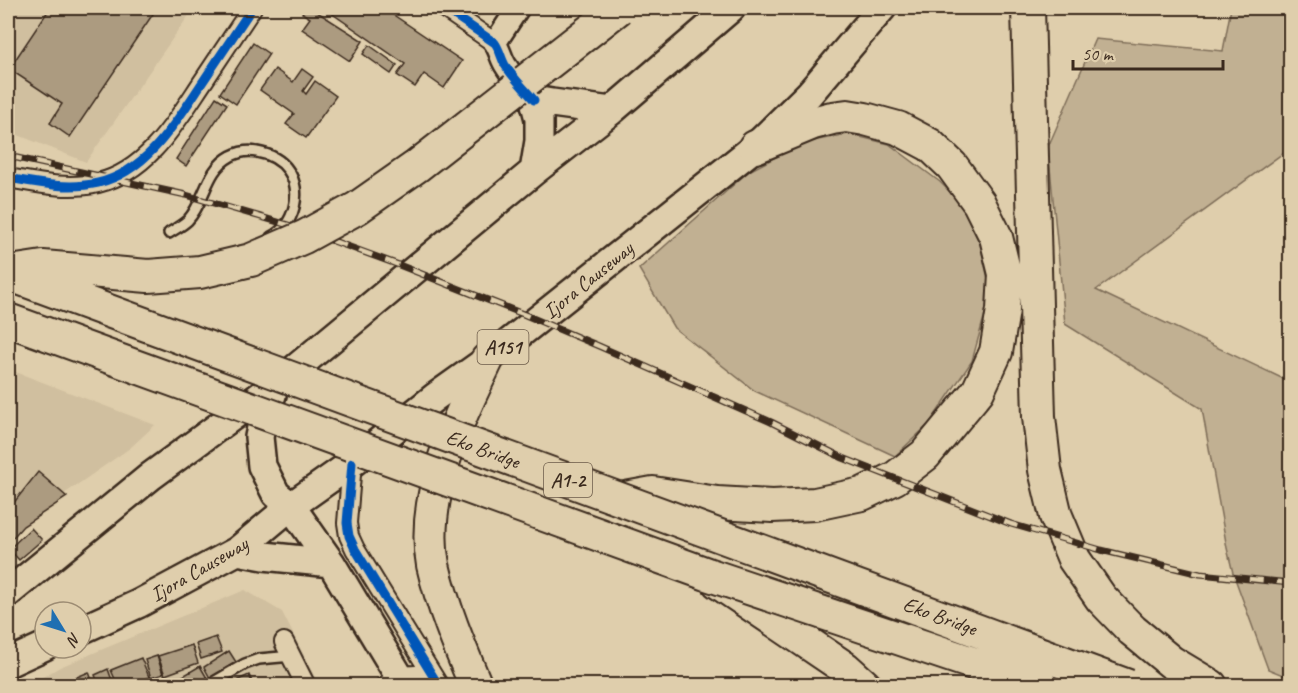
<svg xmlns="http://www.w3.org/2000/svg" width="1298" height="693" viewBox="0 0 1298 693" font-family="Caveat,sans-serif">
  <rect width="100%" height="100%" fill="#dfceac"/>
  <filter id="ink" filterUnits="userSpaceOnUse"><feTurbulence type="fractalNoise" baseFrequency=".0167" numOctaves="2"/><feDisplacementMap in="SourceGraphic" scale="12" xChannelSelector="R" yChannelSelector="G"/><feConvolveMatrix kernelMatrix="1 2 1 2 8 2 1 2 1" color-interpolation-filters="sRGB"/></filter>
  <g filter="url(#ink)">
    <path fill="#d0bf9f" d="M 8,8 L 194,8 L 86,162 L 8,131 Z
      M 8,369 L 155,425 L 130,448 L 28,519 L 8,539 Z
      M 245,590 L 282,612 L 319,685 L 27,686 L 60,667 Z"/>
    <path fill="#c1b092" stroke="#7e6d58" stroke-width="1.5" d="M 1231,8 L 1290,8 L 1290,148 L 1096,290 L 1290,382 L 1290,678 L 1268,669 L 1233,573 L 1227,548 L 1202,409 L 1065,324 L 1048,147 L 1095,39 L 1223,51 Z
      M 848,134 L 889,144 L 940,182 L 960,202 L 980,244 L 991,292 L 972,361 L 929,424 L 895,456 L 755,391 L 674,328 L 639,269 L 749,171 L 803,143 Z"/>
    <path fill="#ac9b80" stroke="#3b2a1e" stroke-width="1.5" d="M 50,8 L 157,8 L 70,137 L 50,123 L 62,104 L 9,69 Z
      M 305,8 L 311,8 L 363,41 L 350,61 L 302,29 L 310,18 L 302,13 Z
      M 324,8 L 383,8 L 462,61 L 444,88 L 424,74 L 415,87 L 397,75 L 405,64 Z
      M 253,43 L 269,54 L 236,104 L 220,93 Z
      M 369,45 L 397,65 L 391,74 L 363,54 Z
      M 275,69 L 293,82 L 302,69 L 313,77 L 303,91 L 306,94 L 315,81 L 336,96 L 306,138 L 286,124 L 294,114 L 260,90 Z
      M 216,97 L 227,104 L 186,166 L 176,159 Z
      M 38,472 L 67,497 L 23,526 L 8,543 L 8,510 Z
      M 31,528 L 42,540 L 19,560 L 9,549 Z
      M 216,637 L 222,652 L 201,659 L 196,644 Z
      M 192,645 L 198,663 L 165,675 L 158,656 Z
      M 229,651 L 236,662 L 210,678 L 204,667 Z
      M 157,656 L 163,674 L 151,678 L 145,660 Z
      M 141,658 L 149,677 L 128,686 L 118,686 L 111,670 Z
      M 200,666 L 207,678 L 195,686 L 166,686 Z
      M 108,669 L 114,686 L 99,686 L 95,675 Z
      M 89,672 L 94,686 L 55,686 Z
      M 249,675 L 253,684 L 238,686 L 236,681 Z"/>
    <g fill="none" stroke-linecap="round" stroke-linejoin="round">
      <g stroke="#3b2a1e" stroke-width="14">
        <path id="service" d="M 169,233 C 175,229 183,225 188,220 C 206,201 205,170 231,156 C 239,152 247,150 257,152 C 269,154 281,160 288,170 C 303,191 295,225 271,237
          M 207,686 L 245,664 L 259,659 L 292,656"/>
      </g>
      <g stroke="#3b2a1e" stroke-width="22">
        <path id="minor" d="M 444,8 L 495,43
          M 8,178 C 37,183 68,190 98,183 C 149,171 177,120 204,80 C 220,56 236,32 252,8
          M 352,463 L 347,523 L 349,536 L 355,549 L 439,686
          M 284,642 L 306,686
          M 385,686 L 400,676 L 431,674"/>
      </g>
      <g stroke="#3b2a1e" stroke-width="26">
        <path id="tertiary" d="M 518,8 L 495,43 C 500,50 501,59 506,66 C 512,76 521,85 529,94"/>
      </g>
      <g stroke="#3b2a1e" stroke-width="32">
        <path id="primary" d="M 534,171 L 539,141 L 539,119 L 534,100 L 552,103 L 611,111
          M 272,395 L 265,410 L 259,437 L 262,466 L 276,494 L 291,506 L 331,563 L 405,686
          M 237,551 L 264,556 L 331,563
          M 8,593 L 151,476 L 278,383 L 534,171 L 611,111 L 731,8
          M 81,630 L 138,604 L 237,551 L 291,506 L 352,463 L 435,397 L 487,360 L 755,147 L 809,94 L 882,8
          M 8,663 L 45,646"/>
      </g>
      <g stroke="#3b2a1e" stroke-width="36">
        <path id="motorway" d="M 1028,8 L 1039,417 L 1045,470 L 1056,516 L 1074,559 L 1101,598 L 1132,630 L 1171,662 L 1211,686
          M 620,499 L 653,493 L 717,503 L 772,506 L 815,504 L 862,494 L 895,478 L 925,455 L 978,391 L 996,352 L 1003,310 L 1005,274 L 996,237 L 979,203 L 952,166 L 930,145 L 898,128 L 865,119 L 847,116 L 832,118 L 813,123 L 755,147
          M 718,582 L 845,668 L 865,686
          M 476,686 C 460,648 442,605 433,565 C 420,496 458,420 487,360"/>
      </g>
      <use href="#service" stroke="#dfceac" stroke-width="9"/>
      <use href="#minor" stroke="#dfceac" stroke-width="18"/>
      <use href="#tertiary" stroke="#dfceac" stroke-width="21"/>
      <use href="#primary" stroke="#dfceac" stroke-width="27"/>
      <use href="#motorway" stroke="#dfceac" stroke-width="32"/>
      <g stroke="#3b2a1e" stroke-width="7">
        <path id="rail" d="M 8,156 L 186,195 L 295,227 L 399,265 L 523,314 L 601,347 L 771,422 L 843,458 L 1011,524 L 1101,550 L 1200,574 L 1290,583"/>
      </g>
      <use href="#rail" stroke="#dfceac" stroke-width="4.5" stroke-dasharray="14" stroke-linecap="butt"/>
      <g stroke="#3b2a1e" stroke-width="36" stroke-linecap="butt">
        <path id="motorway-bridge" d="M 10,272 L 43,267 L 148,276 L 200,272 L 251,260 L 304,237 L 357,208 L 417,166 L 619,8
          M 8,274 L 1128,686
          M 8,320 L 707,574 L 1041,686"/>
      </g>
      <use href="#motorway-bridge" stroke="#dfceac" stroke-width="32"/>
      <g stroke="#dfceac" stroke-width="13">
        <path id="cycleway" d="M 444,8 L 495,43 C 500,50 501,58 505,65 C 513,78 525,89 534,100
          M 8,178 C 37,183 68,190 98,183 C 149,171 177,120 204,80 C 220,56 236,32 252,8
          M 352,463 L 347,523 L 349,536 L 355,549 L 439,686"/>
      </g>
      <use href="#cycleway" stroke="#0057b8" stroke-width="9"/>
    </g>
  </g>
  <g text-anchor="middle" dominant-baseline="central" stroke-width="4.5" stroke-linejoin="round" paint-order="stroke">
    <g fill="#dfceac" stroke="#6c5b49" stroke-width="1.5">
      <rect x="477.5" y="330" width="51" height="34" rx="4.5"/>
      <rect x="544" y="463" width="48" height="34" rx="4.5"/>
    </g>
    <g font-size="20" font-weight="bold" fill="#3b2a1e">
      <text x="503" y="347">A151</text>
      <text x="568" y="480">A1-2</text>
    </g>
    <g font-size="21" fill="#3b2a1e" stroke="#dfceac">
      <text transform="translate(588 280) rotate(-39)">Ijora Causeway</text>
      <text transform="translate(483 449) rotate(20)">Eko Bridge</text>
      <text transform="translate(199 569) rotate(-30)">Ijora Causeway</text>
      <text transform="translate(940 616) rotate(20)">Eko Bridge</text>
    </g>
  </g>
  <rect width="1298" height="693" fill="none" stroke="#dfceac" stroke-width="30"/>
  <rect x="15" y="15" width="1268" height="663" fill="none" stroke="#3b2a1e" stroke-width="2" filter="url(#ink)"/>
  <g transform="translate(63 630) rotate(128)"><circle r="28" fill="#dfceac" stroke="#9d8c73" stroke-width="1.5"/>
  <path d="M0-4.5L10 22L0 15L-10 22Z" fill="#1f6fb2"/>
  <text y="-9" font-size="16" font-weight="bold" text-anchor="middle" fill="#3b2a1e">N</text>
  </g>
  <path d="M1073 60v9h150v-9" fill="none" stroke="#3b2a1e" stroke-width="3"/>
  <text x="1082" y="60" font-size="18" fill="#3b2a1e" stroke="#dfceac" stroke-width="4.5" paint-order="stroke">50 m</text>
</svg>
